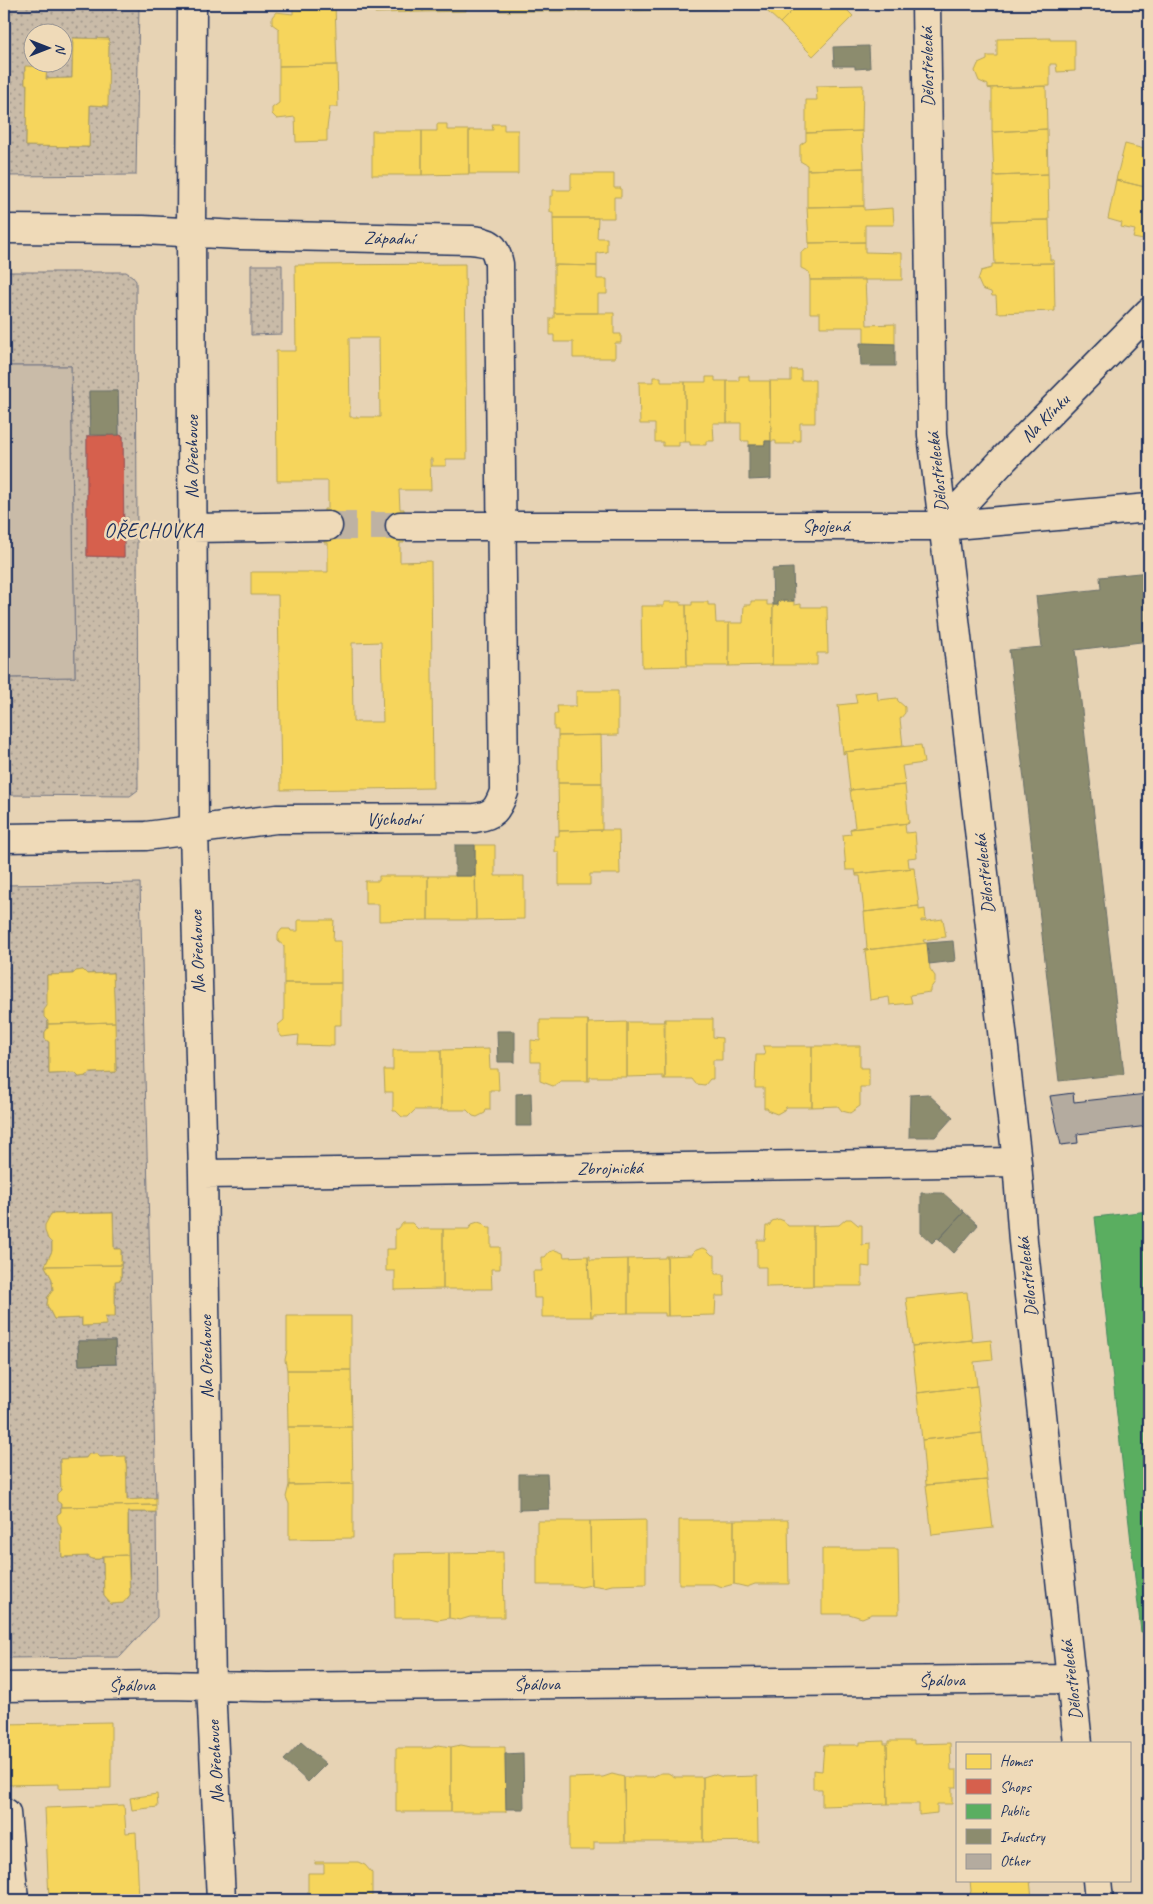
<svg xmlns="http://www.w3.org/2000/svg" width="1153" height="1904" viewBox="0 0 1153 1904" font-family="Caveat,sans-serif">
  <defs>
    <pattern id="grass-dots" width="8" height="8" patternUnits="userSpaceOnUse" patternTransform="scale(1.25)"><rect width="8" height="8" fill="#c9bba8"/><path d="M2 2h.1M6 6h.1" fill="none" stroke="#a2988c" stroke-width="1.8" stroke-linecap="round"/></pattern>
  </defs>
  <rect width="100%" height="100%" fill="#e7d3b4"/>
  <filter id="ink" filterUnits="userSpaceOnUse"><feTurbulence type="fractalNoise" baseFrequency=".02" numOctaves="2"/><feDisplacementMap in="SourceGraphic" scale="10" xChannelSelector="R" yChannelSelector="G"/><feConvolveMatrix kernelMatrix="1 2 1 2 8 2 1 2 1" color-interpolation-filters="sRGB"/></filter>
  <g filter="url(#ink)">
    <path fill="url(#grass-dots)" stroke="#727583" fill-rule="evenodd" d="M 4,4 L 139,4 L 136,175 L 4,176 ZM 32,32 L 62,32 L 62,62 L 32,62 ZM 73,38 L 109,39 L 107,106 L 90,105 L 89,147 L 26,146 L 27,84 L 25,83 L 25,67 L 46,67 L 46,79 L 72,78 Z
      M 251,265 L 282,265 L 282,334 L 251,335 Z
      M 4,272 L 126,272 L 132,276 L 136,281 L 138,790 L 130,796 L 4,795 L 4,678 L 75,677 L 71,366 L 4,366 ZM 118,391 L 119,435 L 123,436 L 124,557 L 87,556 L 87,436 L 90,435 L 89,392 Z
      M 140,883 L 156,1498 L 127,1500 L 126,1457 L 100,1457 L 89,1454 L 86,1458 L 60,1459 L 61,1490 L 57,1494 L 57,1500 L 61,1504 L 61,1512 L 57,1515 L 61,1526 L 62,1557 L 88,1556 L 92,1559 L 99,1559 L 103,1556 L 104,1596 L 111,1604 L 123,1603 L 130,1595 L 128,1512 L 156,1512 L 157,1617 L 120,1657 L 4,1658 L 4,885 ZM 83,970 L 87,974 L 113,973 L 116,1072 L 90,1073 L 86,1076 L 79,1077 L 75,1073 L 49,1074 L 49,1042 L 45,1039 L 45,1032 L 48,1028 L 47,975 L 73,974 L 77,971 ZM 113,1213 L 114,1249 L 121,1249 L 121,1280 L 115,1281 L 115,1316 L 105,1317 L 105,1325 L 82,1326 L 82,1318 L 54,1319 L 47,1305 L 48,1297 L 53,1290 L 52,1279 L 45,1266 L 52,1251 L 52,1243 C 43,1233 47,1226 51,1214 ZM 78,1341 L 115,1341 L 116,1364 L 79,1365 Z"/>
    <path fill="#c9bba8" stroke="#727583" d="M 4,366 L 71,366 L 75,677 L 4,678 Z"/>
    <path fill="#f6d55c" stroke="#b4a35d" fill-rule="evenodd" d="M 293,4 L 335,4 L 337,65 L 279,66 L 279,29 L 272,24 L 272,17 L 276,12 L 293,14 Z
      M 375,4 L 423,4 L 423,12 L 375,13 Z
      M 423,4 L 466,4 L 466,11 L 423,12 Z
      M 500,4 L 547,4 L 547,11 L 500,11 Z
      M 547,4 L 593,4 L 593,11 L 547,11 Z
      M 626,4 L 671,4 L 671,10 L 626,11 Z
      M 671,4 L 717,4 L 716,9 L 671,10 Z
      M 759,4 L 799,4 L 780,23 Z
      M 799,4 L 841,4 L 853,16 L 813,56 L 780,23 Z
      M 73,38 L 109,39 L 108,106 L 90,105 L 89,147 L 26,146 L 27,84 L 25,84 L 25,66 L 47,67 L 46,79 L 72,78 Z
      M 1050,38 L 1050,40 L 1075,40 L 1075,71 L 1057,72 L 1056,64 L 1050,64 L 1050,86 L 988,88 L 988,85 L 979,81 L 975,71 L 978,64 L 987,60 L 987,56 L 997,56 L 997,39 Z
      M 337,65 L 338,107 L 330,107 L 327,128 L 327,141 L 296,142 L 295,117 L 277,119 L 272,114 L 272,108 L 279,103 L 279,66 Z
      M 863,85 L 862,131 L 806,133 L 806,100 L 817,100 L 816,86 Z
      M 1046,86 L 1047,129 L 992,132 L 992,89 L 988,88 Z
      M 437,124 L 447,124 L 447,130 L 469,130 L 469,174 L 422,175 L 422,131 L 437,131 Z
      M 492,124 L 504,124 L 504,130 L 518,130 L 518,174 L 469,174 L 469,130 L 493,130 Z
      M 1047,129 L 1048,174 L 994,176 L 992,132 Z
      M 372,131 L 422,131 L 422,175 L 372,175 Z
      M 862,131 L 864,168 L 807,170 L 807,165 L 800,161 L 800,145 L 806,141 L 806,133 Z
      M 1125,144 L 1148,150 L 1149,145 L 1149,188 L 1116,180 Z
      M 864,168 L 864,206 L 807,207 L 807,170 Z
      M 571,174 L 614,174 L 614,188 L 621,188 L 621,197 L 614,197 L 614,218 L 553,218 L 553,212 L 550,212 L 550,196 L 553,196 L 553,190 L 571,190 Z
      M 1048,174 L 1049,220 L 993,221 L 994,176 Z
      M 1116,180 L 1149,188 L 1149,241 L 1133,238 L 1135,230 L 1121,227 L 1122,223 L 1108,219 Z
      M 864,206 L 864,210 L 893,208 L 894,225 L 865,225 L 865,242 L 809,243 L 807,207 Z
      M 553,218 L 598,218 L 597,238 L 607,238 L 607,252 L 597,253 L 597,266 L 554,265 Z
      M 1049,220 L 1050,260 L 1054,260 L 1054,263 L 995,264 L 993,221 Z
      M 865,242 L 865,252 L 902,253 L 902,280 L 810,280 L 809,272 L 801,268 L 801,252 L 809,248 L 809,243 Z
      M 1054,263 L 1055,311 L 997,313 L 996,296 L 992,296 L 991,292 L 982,289 L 978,280 L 981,271 L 992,268 L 992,264 Z
      M 465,264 L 467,459 L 446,459 L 446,466 L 432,466 L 432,459 L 430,459 L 431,490 L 399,490 L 400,509 L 404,509 L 404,543 L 400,543 L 400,562 L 431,561 L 433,788 L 281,790 L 278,595 L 251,595 L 251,572 L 328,572 L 328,543 L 324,543 L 324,509 L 328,509 L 328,481 L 277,481 L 276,351 L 296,351 L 295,265 ZM 349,338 L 379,338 L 380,417 L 350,417 ZM 381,642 L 383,722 L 353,722 L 352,643 Z
      M 554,265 L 597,266 L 597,279 L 607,279 L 607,294 L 598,294 L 598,313 L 554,313 Z
      M 865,279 L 867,325 L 895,324 L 895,344 L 864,343 L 864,327 L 820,327 L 820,313 L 810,313 L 810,280 Z
      M 554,313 L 614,313 L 614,334 L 621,334 L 621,343 L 615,343 L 615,358 L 573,358 L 573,342 L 554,342 L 554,335 L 550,335 L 550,318 L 554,318 Z
      M 791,370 L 801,370 L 801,380 L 815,380 L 815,423 L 800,423 L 800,441 L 793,441 L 793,444 L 776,444 L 776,441 L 771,441 L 770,381 L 791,381 Z
      M 739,376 L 749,376 L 749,381 L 770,381 L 771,441 L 765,441 L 765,445 L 749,445 L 749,441 L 741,441 L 741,423 L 727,423 L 727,381 L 739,381 Z
      M 653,377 L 661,377 L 661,382 L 685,382 L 685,442 L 679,442 L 679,446 L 663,446 L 663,442 L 655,442 L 655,424 L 640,424 L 639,382 L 653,382 Z
      M 706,377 L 715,377 L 715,381 L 727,381 L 727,423 L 713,423 L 714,441 L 706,441 L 706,445 L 690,445 L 690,442 L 685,442 L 685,382 L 706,382 Z
      M 751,601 L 767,601 L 767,605 L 773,605 L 772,665 L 729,666 L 729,623 L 743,623 L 744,605 L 751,605 Z
      M 778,601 L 794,601 L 794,605 L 801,604 L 801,607 L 827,607 L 828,653 L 817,653 L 817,665 L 772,665 L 773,605 L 778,605 Z
      M 664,602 L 681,602 L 681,605 L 686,605 L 687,666 L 642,667 L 641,606 L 664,606 Z
      M 692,602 L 708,602 L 708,605 L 715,605 L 716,623 L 729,623 L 729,666 L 687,666 L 686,605 L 692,605 Z
      M 576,691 L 618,691 L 618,735 L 558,736 L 558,730 L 554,730 L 554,714 L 558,714 L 557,706 L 576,706 Z
      M 877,691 L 878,700 L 897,698 L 898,701 L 905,707 L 905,713 L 900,719 L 903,746 L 843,752 L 838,705 L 857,703 L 855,694 Z
      M 601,735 L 602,783 L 558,783 L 558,736 Z
      M 921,745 L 924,763 L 902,766 L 905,785 L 850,790 L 846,753 L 843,754 L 843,752 Z
      M 558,783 L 602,783 L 602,830 L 559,831 Z
      M 905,785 L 909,823 L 850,829 L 855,827 L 850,790 Z
      M 909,823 L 905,825 L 906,833 L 915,832 L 917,857 L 908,858 L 909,867 L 914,867 L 914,868 L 856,874 L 855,870 L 846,870 L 843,835 L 851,834 L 850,829 Z
      M 602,830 L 619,830 L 620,874 L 590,874 L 590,885 L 559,885 L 559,852 L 555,852 L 555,836 L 559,836 L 559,831 Z
      M 475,845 L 495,845 L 495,876 L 524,876 L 524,919 L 476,920 Z
      M 914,868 L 919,906 L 864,912 L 860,876 L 856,876 L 856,874 Z
      M 379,876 L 428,876 L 428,920 L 379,921 L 379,904 L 365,904 L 365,881 L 379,881 Z
      M 428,876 L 475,876 L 476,920 L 428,920 Z
      M 919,906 L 919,910 L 925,909 L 926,920 L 921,920 L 921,922 L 943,919 L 946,937 L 923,940 L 924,942 L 927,943 L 865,950 L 864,949 L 867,948 L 864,912 Z
      M 298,920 L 334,920 L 333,941 L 341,941 L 341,983 L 284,983 L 284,946 L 278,941 L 278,934 L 282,929 L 290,929 L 291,931 L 298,931 Z
      M 927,943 L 930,969 L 935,976 L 935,982 L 930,989 L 930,992 L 910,995 L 912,1003 L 890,1005 L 889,997 L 870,1000 L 865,950 Z
      M 83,970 L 87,974 L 113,973 L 115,1022 L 48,1024 L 48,1021 L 44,1017 L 44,1010 L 47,1006 L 47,975 L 73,974 L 76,971 Z
      M 284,983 L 341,983 L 341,1025 L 334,1025 L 334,1046 L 298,1045 L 299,1035 L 282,1037 L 278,1032 L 278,1025 L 284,1020 Z
      M 664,1019 L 665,1079 L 663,1079 L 663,1076 L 627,1077 L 627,1022 L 664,1022 Z
      M 665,1019 L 713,1019 L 713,1037 L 722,1038 L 722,1060 L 713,1060 L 713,1079 L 710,1079 L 705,1085 L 696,1084 L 692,1079 L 665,1079 Z
      M 540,1020 L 588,1020 L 588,1081 L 561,1081 L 553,1086 L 540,1081 L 540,1062 L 531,1062 L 531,1040 L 540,1041 Z
      M 588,1020 L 589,1023 L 627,1022 L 627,1077 L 590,1077 L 590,1081 L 588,1081 Z
      M 115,1022 L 116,1072 L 90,1073 L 86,1076 L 79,1077 L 75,1073 L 49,1074 L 49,1042 L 45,1039 L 45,1032 L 48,1028 L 48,1024 Z
      M 763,1046 L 812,1046 L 812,1107 L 786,1107 L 784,1110 L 777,1114 L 769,1111 L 767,1108 L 764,1108 L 764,1088 L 755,1088 L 756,1055 L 765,1055 Z
      M 812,1046 L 860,1046 L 860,1068 L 869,1068 L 869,1087 L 860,1087 L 860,1106 L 850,1113 L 842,1111 L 838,1106 L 812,1107 Z
      M 489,1049 L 490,1069 L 498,1069 L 499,1090 L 490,1090 L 490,1110 L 486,1110 L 485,1113 L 477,1117 L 473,1116 L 467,1110 L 441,1110 L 441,1050 Z
      M 393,1050 L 441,1050 L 441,1110 L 415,1110 L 408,1117 L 402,1117 L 396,1111 L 393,1111 L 393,1092 L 385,1092 L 384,1070 L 393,1070 Z
      M 113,1213 L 114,1249 L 121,1249 L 121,1265 L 45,1266 L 52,1251 L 52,1243 L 48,1239 L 45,1231 L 45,1225 L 51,1214 Z
      M 779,1219 L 784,1221 L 788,1226 L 813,1226 L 813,1286 L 766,1287 L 766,1267 L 757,1267 L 757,1240 L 765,1240 L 766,1226 L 769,1226 L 772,1221 Z
      M 846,1219 L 851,1219 L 858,1225 L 862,1225 L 862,1245 L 870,1244 L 870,1267 L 862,1266 L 862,1286 L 813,1286 L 813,1226 L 839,1225 Z
      M 478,1222 L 484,1224 L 488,1228 L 491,1228 L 491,1247 L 500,1247 L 500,1269 L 491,1269 L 492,1289 L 443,1289 L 443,1229 L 469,1229 L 472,1224 Z
      M 403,1223 L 412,1223 L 418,1229 L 443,1229 L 443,1289 L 395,1290 L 395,1271 L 386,1271 L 386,1249 L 395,1249 L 395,1229 L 398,1229 Z
      M 702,1248 L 706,1249 L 712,1255 L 715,1255 L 715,1274 L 724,1274 L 725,1296 L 716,1296 L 715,1315 L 668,1316 L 667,1256 L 692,1255 L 694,1251 Z
      M 555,1250 L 563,1253 L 564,1257 L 588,1256 L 591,1317 L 542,1317 L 542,1298 L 534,1298 L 533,1271 L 542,1271 L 542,1257 L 545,1257 L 549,1252 Z
      M 588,1256 L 590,1256 L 590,1260 L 628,1259 L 628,1313 L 593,1314 L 593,1317 L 591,1317 Z
      M 665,1256 L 667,1256 L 668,1316 L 665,1316 L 665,1313 L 628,1313 L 628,1259 L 665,1258 Z
      M 121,1265 L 121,1280 L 115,1281 L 115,1317 L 105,1317 L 106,1325 L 82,1326 L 82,1318 L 54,1319 L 47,1305 L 48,1297 L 53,1290 L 52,1279 L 45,1266 Z
      M 967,1292 L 972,1340 L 912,1346 L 906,1298 Z
      M 287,1316 L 351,1316 L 351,1370 L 287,1370 L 285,1360 L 287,1350 Z
      M 972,1340 L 972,1342 L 991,1340 L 993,1360 L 974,1362 L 977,1386 L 917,1393 L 912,1346 Z
      M 287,1370 L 351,1370 L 352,1427 L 288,1427 Z
      M 977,1386 L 982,1433 L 922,1440 L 917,1393 Z
      M 288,1427 L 352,1427 L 353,1484 L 289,1485 Z
      M 982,1433 L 987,1480 L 926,1485 L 922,1440 Z
      M 89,1454 L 97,1454 L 100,1457 L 126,1456 L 127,1500 L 156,1498 L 156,1505 L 61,1507 L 61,1504 L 57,1501 L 57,1494 L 61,1490 L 60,1459 L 86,1458 Z
      M 987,1480 L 993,1528 L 932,1535 L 926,1485 Z
      M 353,1484 L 353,1538 L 289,1539 L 289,1504 L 286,1497 L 289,1485 Z
      M 156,1505 L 156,1512 L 128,1512 L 128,1555 L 102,1556 L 99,1559 L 92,1559 L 88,1556 L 62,1557 L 61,1526 L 58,1522 L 57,1515 L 61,1512 L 61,1507 Z
      M 646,1520 L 646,1584 L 612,1585 L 604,1587 L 591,1585 L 590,1521 Z
      M 679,1520 L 734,1520 L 734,1584 L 723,1587 L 713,1584 L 679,1584 Z
      M 734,1520 L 788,1520 L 789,1584 L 755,1584 L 747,1587 L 734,1584 Z
      M 537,1521 L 590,1521 L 591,1585 L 581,1587 L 571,1585 L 537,1585 Z
      M 822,1549 L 898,1549 L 899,1614 L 872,1614 L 862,1618 L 849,1614 L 822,1614 Z
      M 503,1552 L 504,1617 L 470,1617 L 460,1620 L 449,1618 L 449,1553 Z
      M 449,1553 L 449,1618 L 438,1620 L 429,1618 L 395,1618 L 394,1554 Z
      M 128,1555 L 130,1595 L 123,1603 L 111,1604 L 104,1596 L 103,1556 Z
      M 111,1722 L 111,1788 L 59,1789 L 59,1784 L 4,1785 L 4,1724 Z
      M 884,1741 L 884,1744 L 887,1744 L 888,1804 L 822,1806 L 822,1789 L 813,1789 L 813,1770 L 822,1771 L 824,1745 L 860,1745 L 860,1742 Z
      M 889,1741 L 914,1741 L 914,1744 L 950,1743 L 951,1770 L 957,1770 L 957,1787 L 952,1787 L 952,1804 L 937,1804 L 937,1813 L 919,1815 L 919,1804 L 888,1804 L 887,1744 L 889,1744 Z
      M 438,1745 L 451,1747 L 451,1812 L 396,1812 L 396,1748 L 431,1748 Z
      M 461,1745 L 471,1747 L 505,1747 L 506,1812 L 451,1812 L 451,1747 Z
      M 661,1773 L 668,1773 L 675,1777 L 703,1777 L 703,1842 L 625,1842 L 624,1777 L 652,1777 Z
      M 612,1774 L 624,1777 L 625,1842 L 594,1842 L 594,1850 L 569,1850 L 569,1778 L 603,1777 Z
      M 713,1774 L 723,1777 L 757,1776 L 758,1841 L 703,1842 L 703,1777 Z
      M 157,1794 L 158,1807 L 132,1810 L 130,1798 Z
      M 124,1805 L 126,1833 L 136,1832 L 139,1900 L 49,1900 L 45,1808 Z
      M 315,1862 L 358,1862 L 365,1865 L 372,1873 L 372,1900 L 308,1900 L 308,1873 L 324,1873 L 324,1864 L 315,1864 Z
      M 970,1880 L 1030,1880 L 1032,1898 L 1029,1900 L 968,1900 L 971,1891 Z"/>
    <path fill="#d6604d" stroke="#9e5152" d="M 119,435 L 123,436 L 124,557 L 87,556 L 87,436 Z"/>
    <path fill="#5aae61" stroke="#478860" d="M 1149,1211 L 1149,1631 L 1141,1632 L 1095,1217 Z"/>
    <path fill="#8c8c6e" stroke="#6a7069" d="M 869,46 L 870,68 L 855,69 L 855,66 L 834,66 L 833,47 Z
      M 860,343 L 895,344 L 895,366 L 861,366 Z
      M 89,391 L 118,391 L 119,435 L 90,435 Z
      M 765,441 L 771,441 L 771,479 L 749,480 L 749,445 L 765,445 Z
      M 793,568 L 794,601 L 778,601 L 778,605 L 773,605 L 772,569 Z
      M 1149,572 L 1149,641 L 1075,650 L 1124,1074 L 1059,1081 L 1009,650 L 1042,647 L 1036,596 L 1101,589 L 1100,577 Z
      M 455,845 L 475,845 L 475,876 L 455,876 Z
      M 953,941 L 955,961 L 929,964 L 927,943 Z
      M 497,1031 L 515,1031 L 515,1062 L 498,1062 Z
      M 531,1093 L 532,1126 L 516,1126 L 516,1094 Z
      M 928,1094 L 953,1117 L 935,1137 L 909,1137 L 910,1095 Z
      M 921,1193 L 943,1193 L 964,1212 L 939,1239 L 937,1238 L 932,1243 L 921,1233 Z
      M 964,1212 L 978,1225 L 954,1253 L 939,1239 Z
      M 78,1341 L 115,1341 L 116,1364 L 79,1365 Z
      M 519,1474 L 547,1474 L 549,1509 L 519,1510 Z
      M 301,1742 L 326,1764 L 308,1782 L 284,1760 Z
      M 523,1753 L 524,1809 L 506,1809 L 505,1754 Z"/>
    <path fill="#b4ab9f" stroke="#1b2f5e" d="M 1073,1093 L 1074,1102 L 1147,1094 L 1149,1126 L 1077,1134 L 1078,1143 L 1061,1145 L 1050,1096 Z"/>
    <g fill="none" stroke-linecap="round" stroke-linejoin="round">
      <path stroke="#beb2a3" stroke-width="28" stroke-dasharray="28 14" stroke-linecap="butt" d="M 328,526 L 400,526"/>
      <g stroke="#1b2f5e" stroke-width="31">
        <path id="minor" d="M 192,4 L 191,231 L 194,830 L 203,1174 L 211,1686 L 221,1900
          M 926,4 L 932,435 L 954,611 L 1017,1162 L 1023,1241 L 1078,1743
          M 4,229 L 143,230 L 239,235 L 471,240 C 490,242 495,244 499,264 L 504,792 C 497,810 494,815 475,818 L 276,819 L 146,836 L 4,838
          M 400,526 L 942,526 L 1149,508
          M 942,526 L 1005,458 L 1149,312
          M 192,528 L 328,526
          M 203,1174 L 1017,1162
          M 4,1687 L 166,1685 L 267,1687 L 1070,1679
          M 6,1813 L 14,1900
          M 1097,1880 L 1099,1900"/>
      </g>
      <use href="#minor" stroke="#efdab8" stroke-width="28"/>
    </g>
  </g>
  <g text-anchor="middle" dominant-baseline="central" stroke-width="5" stroke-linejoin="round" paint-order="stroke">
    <g font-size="18" fill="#1b2f5e" stroke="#efdab8">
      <text transform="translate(927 67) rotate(-91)">Dělostřelecká</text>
      <text transform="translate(389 238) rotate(1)">Západní</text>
      <text transform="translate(1045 418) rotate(-45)">Na Klínku</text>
      <text transform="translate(192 457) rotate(-90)">Na Ořechovce</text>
      <text transform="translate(937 472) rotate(-96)">Dělostřelecká</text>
      <text x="826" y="526">Spojená</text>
      <text x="394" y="819">Východní</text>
      <text transform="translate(984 874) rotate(-96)">Dělostřelecká</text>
      <text transform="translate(197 952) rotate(-92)">Na Ořechovce</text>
      <text transform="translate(610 1168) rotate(-1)">Zbrojnická</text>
      <text transform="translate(1027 1277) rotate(-96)">Dělostřelecká</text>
      <text transform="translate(206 1357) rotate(-91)">Na Ořechovce</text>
      <text transform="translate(942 1680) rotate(-1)">Špálova</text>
      <text transform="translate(1071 1680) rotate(-97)">Dělostřelecká</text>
      <text transform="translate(537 1684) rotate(-1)">Špálova</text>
      <text transform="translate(132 1685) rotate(-1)">Špálova</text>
      <text transform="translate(215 1762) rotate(-93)">Na Ořechovce</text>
    </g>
    <g font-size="20" letter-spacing="1" fill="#1b2f5e" stroke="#efdab8">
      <text x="154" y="530">OŘECHOVKA</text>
    </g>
  </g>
  <rect width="1153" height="1904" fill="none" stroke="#efdab8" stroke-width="20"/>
  <rect x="10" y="10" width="1133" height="1884" fill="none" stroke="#1b2f5e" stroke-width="2" filter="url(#ink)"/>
  <rect x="956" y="1742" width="175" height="140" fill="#efdab8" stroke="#9a9694"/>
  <rect x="966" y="1754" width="25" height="15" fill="#f6d55c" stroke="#9a9694"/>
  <text x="1000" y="1766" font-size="15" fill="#1b2f5e">Homes</text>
  <rect x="966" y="1779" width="25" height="15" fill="#d6604d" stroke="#9a9694"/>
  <text x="1000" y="1792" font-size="15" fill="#1b2f5e">Shops</text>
  <rect x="966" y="1804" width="25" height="15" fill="#5aae61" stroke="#9a9694"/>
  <text x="1000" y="1816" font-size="15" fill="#1b2f5e">Public</text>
  <rect x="966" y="1829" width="25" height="15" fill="#8c8c6e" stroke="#9a9694"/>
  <text x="1000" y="1842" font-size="15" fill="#1b2f5e">Industry</text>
  <rect x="966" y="1854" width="25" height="15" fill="#b4ab9f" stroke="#9a9694"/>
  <text x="1000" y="1866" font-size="15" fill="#1b2f5e">Other</text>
  <g transform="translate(48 48) rotate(90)"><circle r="24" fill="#efdab8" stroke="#9a9694"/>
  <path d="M0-4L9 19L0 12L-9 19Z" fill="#1b2f5e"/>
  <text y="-8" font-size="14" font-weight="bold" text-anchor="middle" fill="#1b2f5e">N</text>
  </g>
</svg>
